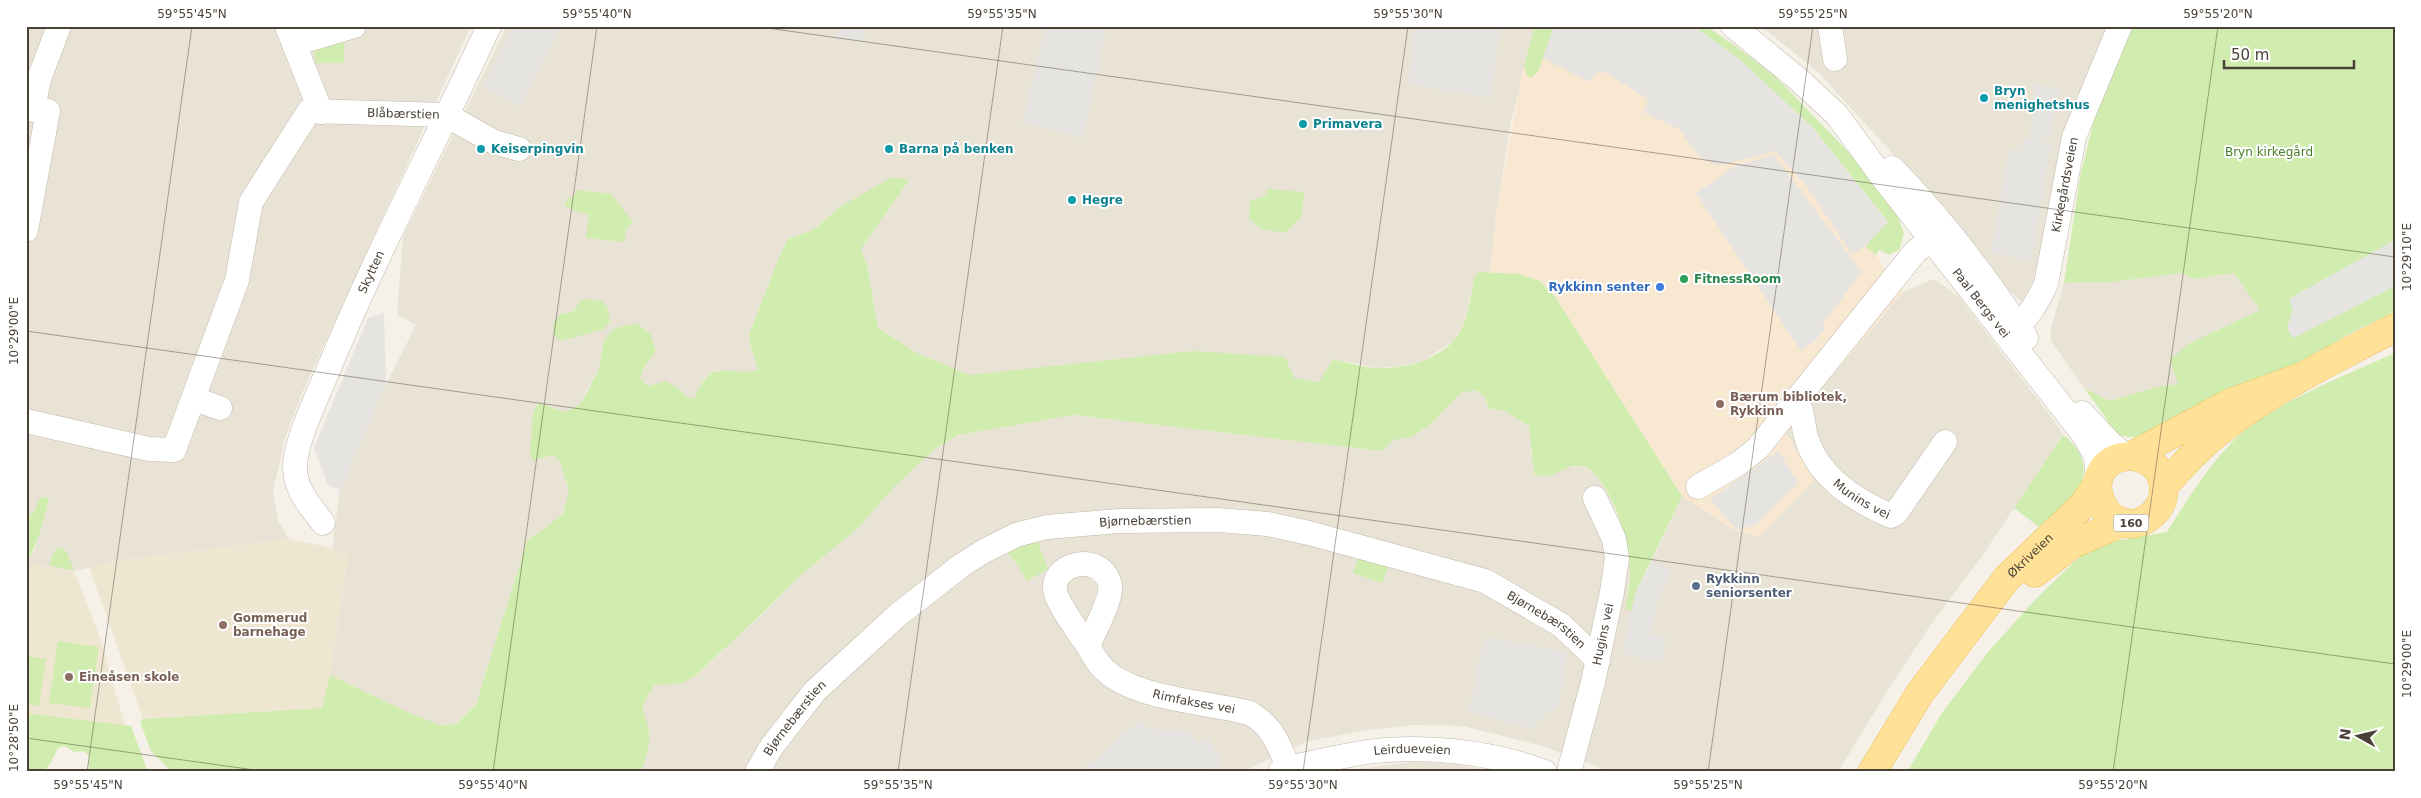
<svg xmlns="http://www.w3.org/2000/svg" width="2421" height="798" viewBox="0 0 2421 798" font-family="'DejaVu Sans',sans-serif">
  <rect width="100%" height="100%" fill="#f5f1e8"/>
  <path fill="#e9e3d6" d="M 26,26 L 471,26 L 302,393 L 285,438 L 273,492 L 278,521 L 289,539 L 130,559 L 74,571 L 26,564 L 35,549 L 48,498 L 40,497 L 34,512 L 26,516 Z
    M 507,26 L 1535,26 L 1511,122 L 1497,207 L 1490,273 L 1479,272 L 1475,275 L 1463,327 L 1453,341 L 1425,360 L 1402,366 L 1378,368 L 1333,359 L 1320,382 L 1294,379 L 969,375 L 917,353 L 878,328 L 867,265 L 861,249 L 909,180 L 840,207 L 813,230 L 788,239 L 779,257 L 749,335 L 749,345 L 756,357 L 758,370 L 746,373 L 716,370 L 704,378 L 694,399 L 686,397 L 681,390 L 649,386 L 640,379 L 645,366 L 655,351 L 604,341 L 599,368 L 579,405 L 566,412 L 539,403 L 533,412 L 533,461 L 553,455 L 560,461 L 569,491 L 563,514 L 527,541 L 476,704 L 456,724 L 440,725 L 403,710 L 330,675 L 348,555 L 332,549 L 340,490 L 386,384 L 416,325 L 397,315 L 403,236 Z
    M 1761,26 L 2110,26 L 2034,293 L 2022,302 L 1998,281 L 1933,195 L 1903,165 L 1818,72 Z
    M 2182,273 L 2193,279 L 2234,273 L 2260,310 L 2213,332 L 2178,384 L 2156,387 L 2110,401 L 2084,388 L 2051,341 L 2051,328 L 2064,283 L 2112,282 Z
    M 1934,279 L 1959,297 L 2055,422 L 2063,435 L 1982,556 L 1930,626 L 1889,688 L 1838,772 L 1606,772 L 1602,768 L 1542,746 L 1463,726 L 1413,725 L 1368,730 L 1308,741 L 1241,772 L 583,772 L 650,735 L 642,711 L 644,700 L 655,685 L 665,684 L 695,676 L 765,612 L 794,581 L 858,528 L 894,487 L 935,449 L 958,435 L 1074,415 L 1382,451 L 1393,440 L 1412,437 L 1431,424 L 1461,393 L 1474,390 L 1485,397 L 1489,409 L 1503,410 L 1529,426 L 1532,443 L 1531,455 L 1547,476 L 1567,467 L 1582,466 L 1594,473 L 1601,481 L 1611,500 L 1628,548 L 1630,570 L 1627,597 L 1633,601 L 1682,496 L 1759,537 L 1814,480 L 1786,434 L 1818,392 L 1903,292 Z
    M 1411,762 L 1447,763 L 1501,772 L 1336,772 Z"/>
  <path fill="#f8e8d2" d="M 1554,26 L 1693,26 L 1866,246 L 1876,255 L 1903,292 L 1818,392 L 1786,434 L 1814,480 L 1759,537 L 1734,530 L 1682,496 L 1556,298 L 1540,281 L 1520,274 L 1490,273 L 1497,207 L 1524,65 L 1527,76 L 1535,77 Z"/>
  <path fill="#efe6d1" d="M 289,539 L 323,546 L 348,555 L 330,675 L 322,708 L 143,719 L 89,567 L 130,559 Z
    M 26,564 L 74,571 L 101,640 L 125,726 L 46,715 L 26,771 Z"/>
  <path fill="#d0ecae" d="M 1535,26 L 1554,26 L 1538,72 L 1531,78 L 1527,76 L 1524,65 Z
    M 1693,26 L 1706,26 L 1734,45 L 1776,77 L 1852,156 L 1896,211 L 1904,234 L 1899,250 L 1889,255 L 1879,250 L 1876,255 L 1865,246 L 1888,222 L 1813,128 L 1739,59 Z
    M 2130,26 L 2395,26 L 2395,240 L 2289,299 L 2293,309 L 2293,338 L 2395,286 L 2395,312 L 2351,333 L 2295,366 L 2145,435 C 2127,440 2119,436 2104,426 L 2108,421 L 2084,388 L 2110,401 L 2156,387 L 2178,384 L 2170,360 L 2188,344 L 2260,310 L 2234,273 L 2193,279 L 2182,273 L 2112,282 L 2064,283 L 2080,177 L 2098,103 Z
    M 344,43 L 344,63 L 316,63 L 313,45 Z
    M 892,177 L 909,180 L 861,249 L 867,265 L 878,328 L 917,353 L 969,375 L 1193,351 L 1285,357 L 1294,378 L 1319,382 L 1333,359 C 1348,362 1364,368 1379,368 C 1409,369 1448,357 1462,328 C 1468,317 1472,288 1475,275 L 1479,272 L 1520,274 L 1540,281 L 1556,298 L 1682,496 L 1636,592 L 1631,611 L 1626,609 C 1627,596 1630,583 1630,570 C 1631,546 1609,472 1582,466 C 1569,463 1560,473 1549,476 C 1544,477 1538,475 1534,474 L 1529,426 L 1503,410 L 1489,409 L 1485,397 L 1475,390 L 1461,393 L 1431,424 L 1412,437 L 1393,440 L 1382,451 L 1074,415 L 958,435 L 935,449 L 894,487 L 858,528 L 794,581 L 765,611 L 695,676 L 682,683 L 655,685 C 635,713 645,705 649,733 C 651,745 645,761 640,772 L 172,772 L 151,751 L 140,722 L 143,719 L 322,708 L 330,675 L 403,710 L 440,725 L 456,724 L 476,704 L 527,541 L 563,514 L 569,491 L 560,461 L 553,455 L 533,461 L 530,455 L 533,412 L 539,403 L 565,412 L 579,405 L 589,389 L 599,368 L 604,341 L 613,329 L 636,323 L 650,333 L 656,351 L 645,366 L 640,379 L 648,386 L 666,381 L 681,390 L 686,397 L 694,399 C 713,354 723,378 758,370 C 756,357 749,348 749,335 L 779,257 L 788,239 L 813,230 L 840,207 Z
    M 1267,189 L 1304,192 L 1302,216 L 1285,233 L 1261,229 L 1249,219 L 1250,201 L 1266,195 Z
    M 577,190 L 611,194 L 634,223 L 627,227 L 624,242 L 586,238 L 589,214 L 580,213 L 564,205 L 568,197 L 573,198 Z
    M 588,299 L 601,301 L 607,306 L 610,322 L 604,329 L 560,341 L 553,334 L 553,324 L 560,314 L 573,312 L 581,300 Z
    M 2395,353 L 2395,772 L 1907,772 L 1942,713 L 1988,652 L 2034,601 L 2074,562 L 2084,554 L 2114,541 L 2167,532 C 2187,500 2207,468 2234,440 C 2268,405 2349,374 2395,353 Z
    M 2063,435 C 2094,458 2088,488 2060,510 C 2053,516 2046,520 2039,527 L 2014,508 Z
    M 40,497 L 49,498 C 44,521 38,543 26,564 L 26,516 L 34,512 Z
    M 1036,537 L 1048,569 L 1027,581 L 1016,563 L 1003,547 Z
    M 61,547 L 67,552 L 74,571 L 49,565 L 55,550 Z
    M 1360,552 L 1388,567 L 1382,583 L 1353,573 Z
    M 58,641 L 99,647 L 90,708 L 49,703 Z
    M 26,656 L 46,659 L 39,706 L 26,704 Z
    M 26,713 L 131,726 L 148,772 L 90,772 L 88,764 L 90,756 L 83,751 L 74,752 L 64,746 L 58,748 L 50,764 L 43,772 L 26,772 Z"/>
  <path fill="#e6e4e0" d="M 514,26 L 561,26 L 519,107 L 484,86 Z
    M 840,26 L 868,26 L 861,42 L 836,37 Z
    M 1045,26 L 1107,26 L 1083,138 L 1023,122 Z
    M 1415,26 L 1500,26 L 1491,98 L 1408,84 Z
    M 1554,26 L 1693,26 L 1739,59 L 1813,128 L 1888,222 L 1865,246 L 1852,254 L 1808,188 L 1775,151 L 1717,166 L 1698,155 L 1679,129 L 1643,112 L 1649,100 L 1608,74 L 1599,71 L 1589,82 L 1543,58 Z
    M 2034,85 L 2059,89 L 2051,138 L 2041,137 L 2040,139 L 2040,143 L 2051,144 L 2032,260 L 1991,253 L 2009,150 L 2022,151 L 2024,140 L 2030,137 Z
    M 1774,155 L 1862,272 L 1822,325 L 1825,329 L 1822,333 L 1814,342 L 1801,351 L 1696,193 L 1735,166 Z
    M 2395,240 L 2395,286 L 2293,338 L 2287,328 L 2293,309 L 2289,299 Z
    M 384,313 L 386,384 L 340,490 L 328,485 L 314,448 L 368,318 Z
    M 1779,451 L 1798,483 L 1758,523 L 1743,529 L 1736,529 L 1710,499 Z
    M 1652,561 L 1671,570 L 1658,599 L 1651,635 L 1666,639 L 1662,662 L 1622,654 L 1636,592 Z
    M 1484,637 L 1568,652 L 1559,703 L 1532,729 L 1469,712 Z
    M 1139,721 L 1152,729 L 1189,731 L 1198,743 L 1208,737 L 1222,763 L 1209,772 L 1081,772 Z"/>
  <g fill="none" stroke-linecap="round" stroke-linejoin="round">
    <g stroke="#c1b9aa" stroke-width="25">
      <g id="minor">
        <path d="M 287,26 L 321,112"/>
        <path id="s1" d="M 1733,26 L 1798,79 L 1837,115 L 1880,174 L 2084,435 L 2096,456 L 2098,480"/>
        <path d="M 1830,26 L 1835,59"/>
        <path d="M 294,44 L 354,26"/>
        <path d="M 26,109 L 48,111 L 26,230"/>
        <path d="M 33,109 L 39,79 L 59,26"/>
        <path d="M 1892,168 C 1943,220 1986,277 2026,338"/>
        <path id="s2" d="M 2008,336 C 2026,320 2036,306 2046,284 L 2074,137 L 2120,26"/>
        <path d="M 194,399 L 220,408"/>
        <path id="s3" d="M 1795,400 C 1805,412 1802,426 1807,440 C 1819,477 1856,501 1891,516 L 1896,513 L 1945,442"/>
        <path d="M 2082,413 L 2110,443 L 2126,456"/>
        <path id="s4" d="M 26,421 L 149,449 L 174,450 L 237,280 L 251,202 L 309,111 L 446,115 L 494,142 L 519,149"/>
        <path d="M 1698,487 L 1738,464 L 1758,448 L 1915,252 L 1931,239 L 1946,234"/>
        <path id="s5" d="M 323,523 C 310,506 295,490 295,467 C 295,443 317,396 327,373 C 375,255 436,142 489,26"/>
        <path id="s6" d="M 1088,646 C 1079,632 1061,610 1056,594 C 1047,563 1102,550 1110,585 C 1113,597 1093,634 1088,646 C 1092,653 1096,661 1101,666 C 1129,699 1208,702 1250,713 C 1272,726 1279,744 1288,768"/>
        <path id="s7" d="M 757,772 L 772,746 L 815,691 L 899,614 L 962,565 L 984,551 L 1016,535 L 1047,527 L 1119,521 L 1218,520 L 1268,524 L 1309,533 L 1485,581 L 1561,625 L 1598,660"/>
        <path id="s8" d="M 1280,772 L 1288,768 C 1315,762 1341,756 1367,752 C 1425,744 1491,752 1545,772"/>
        <path id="s9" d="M 1569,772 L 1593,682 L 1612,592 L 1617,558 L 1614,539 L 1595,498"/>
      </g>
    </g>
    <g stroke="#ecc15f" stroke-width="29">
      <g id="major">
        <path d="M 2131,456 C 2145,458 2158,464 2162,479 C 2166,492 2163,505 2153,514 C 2107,554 2067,459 2131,456 L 2230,403 L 2306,375"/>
        <path d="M 2164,486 C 2179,469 2195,452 2212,437 C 2267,392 2332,360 2395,328"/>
        <path d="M 2035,573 L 2071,545 L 2123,522"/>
        <path id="s10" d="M 1872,772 L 1920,693 L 2007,578 L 2084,504 L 2097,485"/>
      </g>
    </g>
    <use href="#minor" stroke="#fff" stroke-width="24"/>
    <use href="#major" stroke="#ffe197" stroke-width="28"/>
  </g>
  <path fill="none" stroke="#494136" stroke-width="1" stroke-opacity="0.45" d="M 753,26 L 2395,257M 26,331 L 2395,664M 26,738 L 269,772M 87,772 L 192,26M 493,772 L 597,26M 898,772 L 1003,26M 1303,772 L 1408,26M 1708,772 L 1813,26M 2113,772 L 2218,26"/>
  <g fill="#0f9aa8" stroke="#fff" stroke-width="2">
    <circle cx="1984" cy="98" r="5"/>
    <circle cx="1303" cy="124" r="5"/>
    <circle cx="481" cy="149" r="5"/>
    <circle cx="889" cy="149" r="5"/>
    <circle cx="1072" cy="200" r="5"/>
  </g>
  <circle fill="#2e9e5b" stroke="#fff" stroke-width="2" cx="1684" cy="279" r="5"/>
  <circle fill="#3f7fe0" stroke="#fff" stroke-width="2" cx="1660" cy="287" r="5"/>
  <g fill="#8d6e63" stroke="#fff" stroke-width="2">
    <circle cx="1720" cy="404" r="5"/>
    <circle cx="223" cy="625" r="5"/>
    <circle cx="69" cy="677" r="5"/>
  </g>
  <circle fill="#5c6f8a" stroke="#fff" stroke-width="2" cx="1696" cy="586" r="5"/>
  <g text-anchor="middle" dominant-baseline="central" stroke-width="4" stroke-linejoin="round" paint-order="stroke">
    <rect fill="#fff" stroke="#807a72" stroke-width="1" x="2113.5" y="514.5" width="35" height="17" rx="4"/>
    <g font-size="11" font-weight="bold" fill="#494136">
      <text x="2131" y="523">160</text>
    </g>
    <g font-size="12" font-weight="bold" fill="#0d838f" stroke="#fff" text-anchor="start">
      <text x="1994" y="91">Bryn<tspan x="1994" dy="14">menighetshus</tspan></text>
      <text x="1313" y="124">Primavera</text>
      <text x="491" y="149">Keiserpingvin</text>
      <text x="899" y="149">Barna på benken</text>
      <text x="1082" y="200">Hegre</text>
    </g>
    <g font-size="12" fill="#494136" stroke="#fff">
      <text stroke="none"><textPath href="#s4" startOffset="614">Blåbærstien</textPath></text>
      <text stroke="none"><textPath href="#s2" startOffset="166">Kirkegårdsveien</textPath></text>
      <text stroke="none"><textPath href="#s5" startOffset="274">Skytten</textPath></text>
      <text stroke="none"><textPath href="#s1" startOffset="374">Paal Bergs vei</textPath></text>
      <text stroke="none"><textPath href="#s3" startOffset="125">Munins vei</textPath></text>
      <text stroke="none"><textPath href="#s7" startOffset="486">Bjørnebærstien</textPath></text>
      <text stroke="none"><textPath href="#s10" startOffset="269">Økriveien</textPath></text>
      <text stroke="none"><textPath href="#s7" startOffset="906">Bjørnebærstien</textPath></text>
      <text stroke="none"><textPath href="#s9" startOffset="142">Hugins vei</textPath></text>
      <text stroke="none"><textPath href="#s6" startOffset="336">Rimfakses vei</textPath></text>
      <text stroke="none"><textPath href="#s7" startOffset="66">Bjørnebærstien</textPath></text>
      <text stroke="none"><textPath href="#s8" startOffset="135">Leirdueveien</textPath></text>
    </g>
    <g font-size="12" fill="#477f25" stroke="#fff">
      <text x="2269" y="152">Bryn kirkegård</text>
    </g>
    <g font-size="12" font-weight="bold" fill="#27864d" stroke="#fff" text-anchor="start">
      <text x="1694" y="279">FitnessRoom</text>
    </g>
    <g font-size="12" font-weight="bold" fill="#366cbe" stroke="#fff" text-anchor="end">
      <text x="1650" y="287">Rykkinn senter</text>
    </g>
    <g font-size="12" font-weight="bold" fill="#785e54" stroke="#fff" text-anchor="start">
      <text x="1730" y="397">Bærum bibliotek,<tspan x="1730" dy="14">Rykkinn</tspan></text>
      <text x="233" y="618">Gommerud<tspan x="233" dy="14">barnehage</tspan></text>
      <text x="79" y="677">Eineåsen skole</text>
    </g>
    <g font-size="12" font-weight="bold" fill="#4e5e75" stroke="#fff" text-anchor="start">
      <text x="1706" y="579">Rykkinn<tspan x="1706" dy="14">seniorsenter</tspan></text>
    </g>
  </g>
  <rect width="2421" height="798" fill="none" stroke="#ffffff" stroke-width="55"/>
  <g transform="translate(2358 736) rotate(278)" stroke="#ffffff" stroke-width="4" paint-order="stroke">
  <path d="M0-4L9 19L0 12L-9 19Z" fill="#494136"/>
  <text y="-8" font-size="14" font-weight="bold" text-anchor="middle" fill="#494136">N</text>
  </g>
  <path d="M2224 60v8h130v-8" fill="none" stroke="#494136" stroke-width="2.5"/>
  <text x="2231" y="60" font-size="15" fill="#494136" stroke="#ffffff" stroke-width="4" paint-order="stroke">50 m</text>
  <rect x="28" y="28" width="2366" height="742" fill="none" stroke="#494136" stroke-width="2"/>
  <g font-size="12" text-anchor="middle" fill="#494136">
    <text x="192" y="18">59°55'45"N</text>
    <text x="597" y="18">59°55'40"N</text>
    <text x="1002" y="18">59°55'35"N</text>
    <text x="1408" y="18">59°55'30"N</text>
    <text x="1813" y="18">59°55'25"N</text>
    <text x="2218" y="18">59°55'20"N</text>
    <text transform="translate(2407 257) rotate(-90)" y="4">10°29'10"E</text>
    <text transform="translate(14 331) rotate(-90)" y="4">10°29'00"E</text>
    <text transform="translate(2407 664) rotate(-90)" y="4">10°29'00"E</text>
    <text transform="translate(14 738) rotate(-90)" y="4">10°28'50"E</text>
    <text x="88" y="789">59°55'45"N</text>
    <text x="493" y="789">59°55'40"N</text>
    <text x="898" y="789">59°55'35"N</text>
    <text x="1303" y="789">59°55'30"N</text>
    <text x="1708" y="789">59°55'25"N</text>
    <text x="2113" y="789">59°55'20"N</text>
  </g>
</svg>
